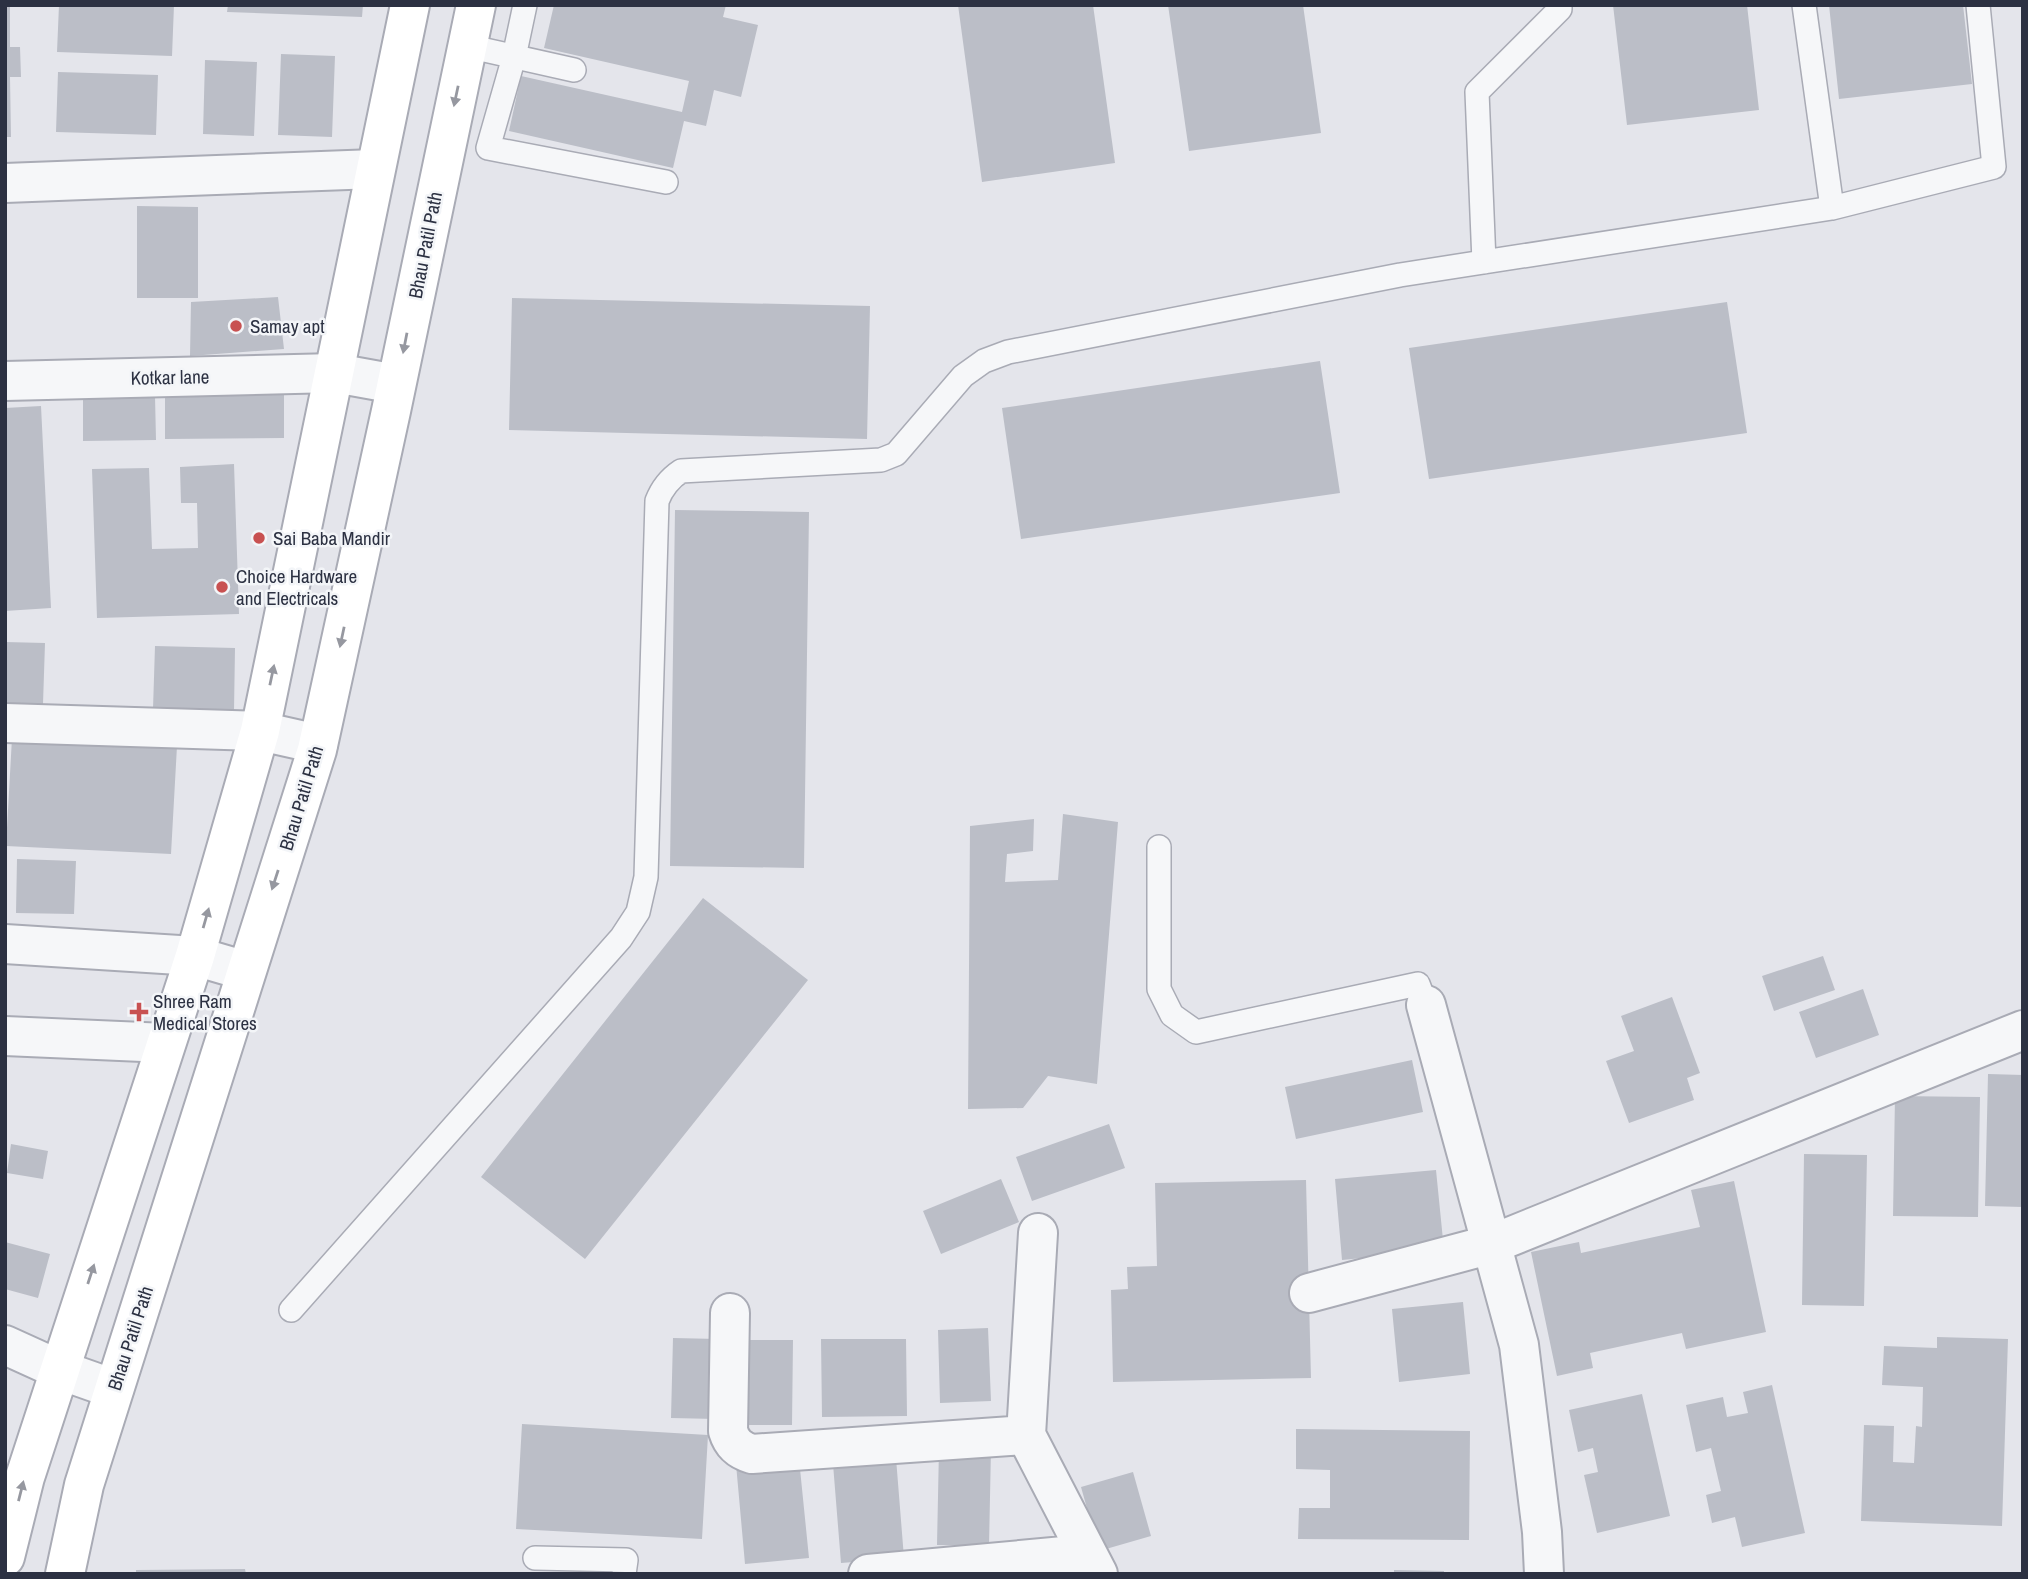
<svg xmlns="http://www.w3.org/2000/svg" width="2028" height="1579" viewBox="0 0 2028 1579" font-family="'Archivo Narrow',sans-serif">
  <rect width="100%" height="100%" fill="#e4e5eb"/>
  <path fill="#bbbec7" d="M 5,5 L 10,5 L 10,47 L 20,47 L 21,77 L 10,77 L 11,137 L 5,137 Z
    M 59,5 L 174,5 L 172,56 L 57,52 Z
    M 228,5 L 363,5 L 362,17 L 227,12 Z
    M 554,5 L 726,5 L 723,17 L 758,25 L 741,97 L 714,90 L 706,126 L 684,121 L 673,168 L 509,131 L 521,76 L 682,112 L 689,81 L 544,48 Z
    M 958,5 L 1093,5 L 1115,163 L 982,182 Z
    M 1168,5 L 1303,5 L 1321,133 L 1189,151 Z
    M 1613,5 L 1747,5 L 1759,110 L 1627,125 Z
    M 1829,5 L 1963,5 L 1972,84 L 1839,99 Z
    M 281,54 L 335,56 L 332,137 L 278,135 Z
    M 205,60 L 257,62 L 254,136 L 203,134 Z
    M 58,72 L 158,75 L 156,135 L 56,132 Z
    M 137,206 L 198,207 L 198,298 L 137,298 Z
    M 278,297 L 284,349 L 190,356 L 191,302 Z
    M 512,298 L 870,306 L 867,439 L 509,430 Z
    M 1727,302 L 1747,433 L 1429,479 L 1409,348 Z
    M 1320,361 L 1340,493 L 1021,539 L 1002,408 Z
    M 165,389 L 284,390 L 284,438 L 165,439 Z
    M 155,396 L 156,440 L 83,441 L 83,397 Z
    M 41,406 L 51,608 L 5,611 L 5,408 Z
    M 234,464 L 239,614 L 97,618 L 92,469 L 149,468 L 152,549 L 198,548 L 197,503 L 181,503 L 180,467 Z
    M 675,510 L 809,512 L 804,868 L 670,866 Z
    M 5,642 L 45,643 L 43,704 L 5,703 Z
    M 155,646 L 235,648 L 234,711 L 153,709 Z
    M 12,738 L 177,746 L 171,854 L 6,846 Z
    M 1063,814 L 1118,822 L 1097,1084 L 1048,1076 L 1023,1108 L 968,1109 L 970,826 L 1034,819 L 1033,851 L 1007,854 L 1005,882 L 1058,880 Z
    M 17,859 L 76,861 L 74,914 L 16,913 Z
    M 703,898 L 808,980 L 585,1259 L 481,1177 Z
    M 1823,956 L 1835,990 L 1774,1011 L 1762,976 Z
    M 1863,989 L 1879,1035 L 1816,1058 L 1799,1012 Z
    M 1672,997 L 1700,1073 L 1687,1078 L 1694,1100 L 1629,1123 L 1606,1061 L 1634,1051 L 1621,1016 Z
    M 1412,1060 L 1423,1112 L 1296,1139 L 1285,1087 Z
    M 1988,1074 L 2023,1075 L 2023,1207 L 1985,1206 Z
    M 1895,1096 L 1980,1097 L 1978,1217 L 1893,1216 Z
    M 1109,1124 L 1125,1168 L 1032,1201 L 1016,1157 Z
    M 11,1144 L 48,1151 L 43,1179 L 7,1173 Z
    M 1804,1154 L 1867,1155 L 1864,1306 L 1802,1305 Z
    M 1436,1170 L 1444,1250 L 1342,1260 L 1335,1179 Z
    M 1001,1179 L 1019,1222 L 941,1254 L 923,1211 Z
    M 1306,1180 L 1311,1378 L 1113,1382 L 1111,1290 L 1128,1289 L 1127,1267 L 1157,1266 L 1155,1183 Z
    M 1734,1181 L 1766,1332 L 1686,1349 L 1682,1333 L 1590,1353 L 1593,1368 L 1557,1376 L 1531,1252 L 1579,1242 L 1581,1253 L 1700,1227 L 1691,1190 Z
    M 5,1242 L 50,1254 L 38,1298 L 5,1289 Z
    M 1463,1302 L 1470,1374 L 1399,1382 L 1392,1309 Z
    M 988,1328 L 991,1401 L 940,1403 L 938,1330 Z
    M 1937,1337 L 2008,1339 L 2002,1526 L 1861,1521 L 1864,1425 L 1894,1426 L 1893,1462 L 1914,1463 L 1916,1426 L 1922,1427 L 1923,1387 L 1882,1385 L 1884,1346 L 1937,1348 Z
    M 673,1338 L 718,1339 L 716,1419 L 671,1418 Z
    M 821,1339 L 906,1339 L 907,1416 L 822,1417 Z
    M 749,1340 L 793,1340 L 792,1425 L 748,1425 Z
    M 1772,1385 L 1805,1533 L 1742,1547 L 1735,1517 L 1712,1523 L 1706,1495 L 1721,1491 L 1711,1448 L 1696,1452 L 1686,1405 L 1723,1397 L 1727,1417 L 1748,1413 L 1743,1392 Z
    M 1642,1394 L 1670,1516 L 1597,1533 L 1584,1475 L 1598,1472 L 1593,1448 L 1578,1452 L 1569,1410 Z
    M 522,1424 L 708,1435 L 702,1539 L 516,1529 Z
    M 1296,1429 L 1470,1431 L 1469,1540 L 1298,1539 L 1299,1508 L 1330,1508 L 1330,1470 L 1296,1469 Z
    M 939,1448 L 991,1448 L 989,1546 L 937,1545 Z
    M 896,1458 L 904,1558 L 841,1563 L 833,1464 Z
    M 799,1459 L 809,1558 L 745,1564 L 736,1464 Z
    M 1133,1472 L 1151,1536 L 1099,1551 L 1081,1487 Z
    M 245,1569 L 246,1574 L 136,1574 L 136,1570 Z
    M 1394,1570 L 1444,1571 L 1444,1574 L 1394,1574 Z"/>
  <g fill="none" stroke-linecap="round" stroke-linejoin="round">
    <g stroke="#a9abb5" stroke-width="26">
      <path id="lane" d="M 525,5 L 514,57 L 488,148 L 666,182
        M 1804,5 L 1832,208
        M 467,46 L 574,70
        M 1484,262 L 1477,92 L 1560,9 L 1560,5
        M 1159,847 L 1159,989 L 1172,1015 L 1196,1032 L 1418,984 L 1426,1005
        M 291,1310 L 621,938 L 638,912 L 646,877 L 657,501 C 662,488 669,479 681,471 L 881,460 L 896,454 L 963,376 L 984,361 L 1008,352 L 1400,275 L 1832,208 L 1994,167 L 1978,5
        M 535,1558 L 626,1560 L 624,1574"/>
    </g>
    <g stroke="#a9abb5" stroke-width="42">
      <path id="street" d="M 5,183 L 375,169
        M 5,381 L 335,373 L 396,384
        M 5,723 L 260,731 L 318,744
        M 5,944 L 195,956 L 246,971
        M 1426,1005 L 1519,1345 L 1542,1532 L 1544,1574
        M 5,1036 L 166,1043
        M 1038,1233 L 1026,1435 L 1098,1574
        M 1309,1293 L 1492,1244 L 2023,1030
        M 730,1313 L 728,1431 C 732,1444 739,1450 752,1454 L 1026,1435
        M 5,1345 L 60,1370 L 114,1389
        M 868,1574 L 1086,1554"/>
    </g>
    <g stroke="#a9abb5" stroke-width="42">
      <path id="secondary" d="M 5,1557 L 25,1477 L 195,956 L 260,731 L 410,5
        M 65,1574 L 84,1485 L 317,750 L 391,411 L 476,5"/>
    </g>
    <use href="#lane" stroke="#f6f7f9" stroke-width="23"/>
    <use href="#street" stroke="#f6f7f9" stroke-width="38"/>
    <use href="#secondary" stroke="#fff" stroke-width="38"/>
  </g>
  <defs><path id="oneway-solid" d="M-6-.8H1V-3.2L6.5 0L1 3.2V.8H-6Z" transform="scale(1.75)"/></defs>
  <g fill="#9698a0">
    <use href="#oneway-solid" transform="translate(456 96) rotate(102)"/>
    <use href="#oneway-solid" transform="translate(405 343) rotate(101)"/>
    <use href="#oneway-solid" transform="translate(342 637) rotate(102)"/>
    <use href="#oneway-solid" transform="translate(272 675) rotate(-78)"/>
    <use href="#oneway-solid" transform="translate(275 880) rotate(108)"/>
    <use href="#oneway-solid" transform="translate(206 918) rotate(-74)"/>
    <use href="#oneway-solid" transform="translate(91 1274) rotate(-72)"/>
    <use href="#oneway-solid" transform="translate(21 1491) rotate(-76)"/>
  </g>
  <g fill="#c85151" stroke="#f3f5f8" stroke-width="2.5">
    <circle cx="236" cy="326" r="7"/>
    <circle cx="259" cy="538" r="7"/>
    <circle cx="222" cy="587" r="7"/>
    <path d="M135.5 1001.5h7v7h7v7h-7v7h-7v-7h-7v-7h7z"/>
  </g>
  <g text-anchor="middle" dominant-baseline="central" stroke-width="5" stroke-linejoin="round" paint-order="stroke">
    <g font-size="19" fill="#2c3142" stroke="#f3f5f8">
      <text transform="translate(425 245) rotate(-79)">Bhau Patil Path</text>
      <text transform="translate(170 377) rotate(-1)">Kotkar lane</text>
      <text transform="translate(301 798) rotate(-73)">Bhau Patil Path</text>
      <text transform="translate(130 1338) rotate(-72)">Bhau Patil Path</text>
    </g>
    <g font-size="19" fill="#2c3142" stroke="#f3f5f8" text-anchor="start">
      <text x="250" y="326">Samay apt</text>
      <text x="273" y="538">Sai Baba Mandir</text>
      <text x="236" y="576">Choice Hardware<tspan x="236" dy="22">and Electricals</tspan></text>
      <text x="153" y="1001">Shree Ram<tspan x="153" dy="22">Medical Stores</tspan></text>
    </g>
  </g>
  <rect width="2028" height="1579" fill="none" stroke="#2c3142" stroke-width="14"/>
</svg>
